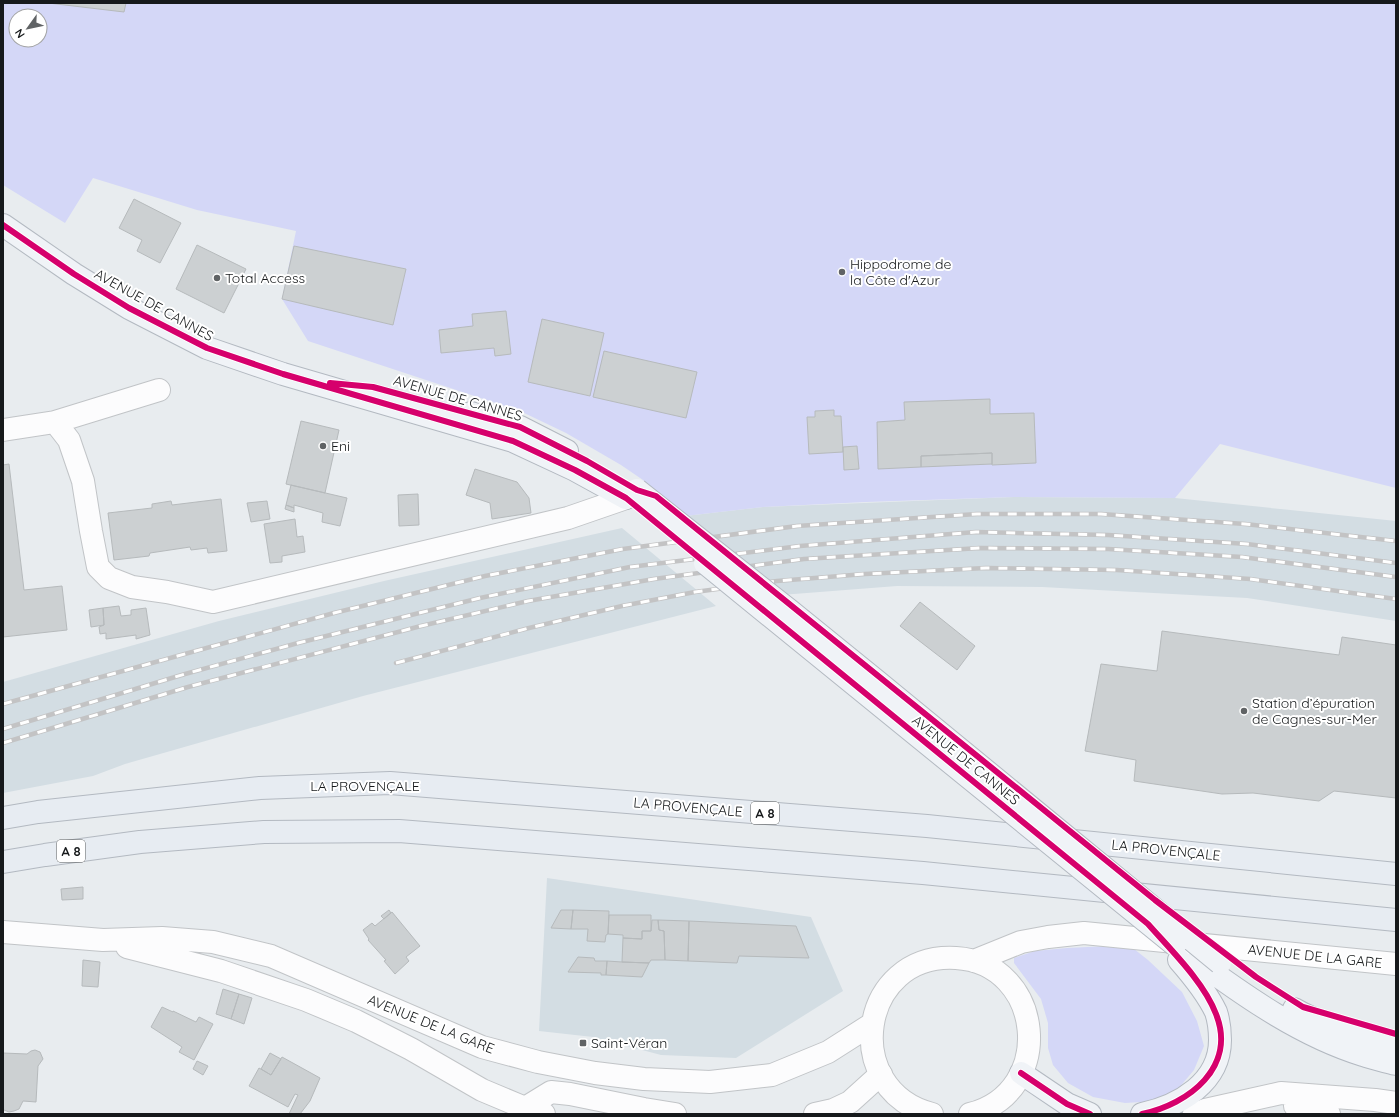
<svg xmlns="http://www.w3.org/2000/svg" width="1399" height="1117" viewBox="0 0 1399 1117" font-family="Quicksand,sans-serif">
  <rect width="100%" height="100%" fill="#e8ecef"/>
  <path fill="#d3dde3" d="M 1014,497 L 1175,498 L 1396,521 L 1396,621 L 1247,598 L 1042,587 L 897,586 L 781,595 L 685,516 L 763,507 Z
    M 622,528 L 716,606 L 363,696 L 125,764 L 93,776 L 3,793 L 3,682 L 219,621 L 384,581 Z
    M 547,878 L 811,917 L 843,991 L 736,1058 L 661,1055 L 593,1037 L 539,1031 Z"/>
  <path fill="#d4d7f7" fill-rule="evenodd" d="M 3,3 L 1396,3 L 1396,488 L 1220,444 L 1175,498 L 1014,497 L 866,502 L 763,507 L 685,516 L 643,480 L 621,465 L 566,433 L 520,411 L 308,341 L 282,299 L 296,231 L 197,210 L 93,178 L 65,223 L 3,185 ZM 16,16 L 40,16 L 40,40 L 16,40 Z
    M 1129,945 L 1148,960 L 1182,992 L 1197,1021 L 1204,1046 L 1194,1070 L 1178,1089 L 1157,1101 L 1125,1103 L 1093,1097 L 1068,1083 L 1053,1065 L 1048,1048 L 1048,1023 L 1041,999 L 1014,963 L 1014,958 L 1035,951 L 1067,948 Z"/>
  <path fill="#ccd0d2" stroke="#b6babc" d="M 48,3 L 126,3 L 124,12 Z
    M 134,199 L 181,223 L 160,263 L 137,251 L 142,240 L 119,228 Z
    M 197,245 L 246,269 L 224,313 L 176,289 Z
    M 294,246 L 406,269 L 393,325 L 282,299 Z
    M 506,311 L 511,354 L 495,356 L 494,348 L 441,353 L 439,330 L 473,326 L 472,314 Z
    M 542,319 L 604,333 L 590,396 L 528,382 Z
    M 604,351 L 697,372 L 686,418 L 593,397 Z
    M 990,399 L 990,414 L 1034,413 L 1036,463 L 992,465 L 992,453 L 921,456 L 921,467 L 878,469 L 877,422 L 905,420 L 904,402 Z
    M 834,410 L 834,416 L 841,416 L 843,452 L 809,454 L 807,417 L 815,417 L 815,411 Z
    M 301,421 L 339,430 L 325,493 L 286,484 Z
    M 857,446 L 859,469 L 844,470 L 843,447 Z
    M 992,453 L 992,464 L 921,467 L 921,456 Z
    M 9,464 L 24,590 L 62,586 L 67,630 L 3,637 L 3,465 Z
    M 475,469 L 517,482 L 529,498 L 531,513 L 492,519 L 490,503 L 466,495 Z
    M 291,485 L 347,498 L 340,526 L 322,522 L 323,513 L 294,505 L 294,508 L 286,505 Z
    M 418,494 L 419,525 L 399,526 L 398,495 Z
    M 221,499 L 227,551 L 208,553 L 207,548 L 191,550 L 190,547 L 150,553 L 149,556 L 114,560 L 108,513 L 152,508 L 152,504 L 171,501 L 172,505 Z
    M 267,501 L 270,519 L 251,522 L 247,503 Z
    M 286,505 L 294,508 L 294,512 L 285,509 Z
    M 295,519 L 297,537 L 303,536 L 305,552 L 282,556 L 282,562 L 270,563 L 264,524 Z
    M 920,602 L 975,646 L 957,670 L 900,626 Z
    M 119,606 L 121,616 L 131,615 L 131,610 L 146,608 L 150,635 L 136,639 L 136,635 L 106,639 L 106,633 L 100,634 L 99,627 L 104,625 L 103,608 Z
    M 103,608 L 104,625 L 91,627 L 89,610 Z
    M 1162,631 L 1339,655 L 1342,637 L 1396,645 L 1396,798 L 1334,791 L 1319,801 L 1253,793 L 1222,794 L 1134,781 L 1136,760 L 1085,751 L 1101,664 L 1157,671 Z
    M 83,887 L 83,899 L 62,900 L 61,889 Z
    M 389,910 L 391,913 L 384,919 L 381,916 Z
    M 561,910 L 573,910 L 571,929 L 551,928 Z
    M 573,910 L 609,911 L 608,934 L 606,935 L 605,942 L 587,941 L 588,929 L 571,929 Z
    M 392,912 L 420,946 L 406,957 L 409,961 L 395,974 L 384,961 L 386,960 L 368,940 L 369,939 L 363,930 L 372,923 L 375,926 Z
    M 609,915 L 651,915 L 651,931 L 642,931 L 642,939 L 623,938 L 623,935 L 608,934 Z
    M 652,920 L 658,920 L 659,930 L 664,931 L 665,960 L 651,960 L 649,963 L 622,962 L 623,938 L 642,939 L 642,931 L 651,931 Z
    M 658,920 L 689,921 L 688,961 L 665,960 L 664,931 L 659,930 Z
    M 689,921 L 796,926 L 809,958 L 739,956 L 737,963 L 688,961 Z
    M 578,957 L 594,958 L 595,961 L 607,961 L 606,975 L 601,975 L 601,973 L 568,972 Z
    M 83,960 L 100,962 L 98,987 L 82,986 Z
    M 607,961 L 622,962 L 649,963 L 642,977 L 606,975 Z
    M 223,989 L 239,994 L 231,1019 L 216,1014 Z
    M 239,994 L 252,998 L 244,1024 L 231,1019 Z
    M 162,1007 L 173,1012 L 173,1011 L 196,1022 L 199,1017 L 213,1024 L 194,1060 L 179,1052 L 182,1047 L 151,1027 Z
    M 35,1050 L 40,1052 L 43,1059 L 38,1066 L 36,1102 L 23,1101 L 19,1109 L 14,1111 L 9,1112 L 4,1110 L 3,1109 L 3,1053 L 27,1054 L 31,1051 Z
    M 270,1053 L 281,1059 L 271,1075 L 261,1069 Z
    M 282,1057 L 320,1078 L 310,1101 L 300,1114 L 289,1114 L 298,1095 L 295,1094 L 288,1107 L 249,1086 L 259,1068 L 271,1075 Z
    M 197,1061 L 208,1066 L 203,1075 L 193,1069 Z"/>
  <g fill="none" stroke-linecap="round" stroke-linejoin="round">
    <g stroke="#c1c4c7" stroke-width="24">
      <path id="minor" d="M 55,422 L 159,390
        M 3,430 L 55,422 L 69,440 L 83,481 L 91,531 L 98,567 L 109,578 L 132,587 L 167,592 L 213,602 L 568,518 L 626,498
        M 1295,1106 L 1321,1109 L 1329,1114
        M 519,1114 L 525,1108 L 551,1092 L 570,1094 L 644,1109 L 675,1114
        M 815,1114 L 833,1110 L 850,1102 L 881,1074
        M 1194,1114 L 1205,1110 L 1281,1093 L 1375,1100 L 1396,1103"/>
    </g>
    <g stroke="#c1c4c7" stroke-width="24">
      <path id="secondary" d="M 3,932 L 103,940 L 162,938 L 213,942 L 271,956 L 482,1047 L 538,1062 L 595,1073 L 644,1079 L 710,1082 L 772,1075 L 828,1052 L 872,1024
        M 127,947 L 221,971 L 306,1000 L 356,1021 L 411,1049 L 482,1090 L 525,1108 L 544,1114
        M 974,961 L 1021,942 L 1048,937 L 1084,933 L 1396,964
        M 932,1114 C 839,1090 859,952 956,958 C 1044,963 1057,1092 970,1114"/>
    </g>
    <g stroke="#b3b9c1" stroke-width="24">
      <path id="primary" d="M 3,225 L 74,274 L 129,308 L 207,348 L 283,374 L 513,441 L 575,470 L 626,498
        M 471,413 L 520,427 L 567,451
        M 1197,961 C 1249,999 1302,1036 1363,1055 C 1374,1059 1385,1061 1396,1064
        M 1294,1009 C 1325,1027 1361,1035 1396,1045
        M 1021,1073 L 1067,1104 L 1090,1114
        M 1142,1114 C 1180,1106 1220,1082 1220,1040 C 1220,1031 1219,1021 1216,1012 C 1207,993 1193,976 1179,960"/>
    </g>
    <g stroke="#b3b9c1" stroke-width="24">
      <path id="motorway" d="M 3,818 L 38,812 L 260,788 L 390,783 L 927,826 L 1396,874
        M 3,862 L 45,855 L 140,842 L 264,832 L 399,831 L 923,873 L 1396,920"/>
    </g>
    <use href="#minor" stroke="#fcfcfd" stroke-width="22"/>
    <use href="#secondary" stroke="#fcfcfd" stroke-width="22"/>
    <use href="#primary" stroke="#f0f3f7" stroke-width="22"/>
    <use href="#motorway" stroke="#e7ecf2" stroke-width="22"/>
    <g stroke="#c3c3c4" stroke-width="4.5">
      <path id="rail" d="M 396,663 L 529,628 L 622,606 L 695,592 L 777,581 L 865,574 L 986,568 L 1117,570 L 1250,579 L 1396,599
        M 3,704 L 334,613 L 485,576 L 623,549 L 797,526 L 977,514 L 1101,514 L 1245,524 L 1396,541
        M 3,729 L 185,674 L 298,643 L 480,598 L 630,567 L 800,546 L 976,532 L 1108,535 L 1247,544 L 1396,563
        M 3,743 L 188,687 L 421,626 L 528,601 L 654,579 L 804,559 L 980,548 L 1108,549 L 1242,557 L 1396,577"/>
    </g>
    <use href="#rail" stroke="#fff" stroke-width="3" stroke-dasharray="9" stroke-linecap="butt"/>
    <g stroke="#b3b9c1" stroke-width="24" stroke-linecap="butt">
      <path id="primary-bridge" d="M 637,490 L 789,610 L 878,682 L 1220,963
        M 705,563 L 1175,945"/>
    </g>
    <use href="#primary-bridge" stroke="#f0f3f7" stroke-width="22"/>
    <g stroke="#fff" stroke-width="8">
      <path id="cycleway" d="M 3,225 L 74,274 L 129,308 L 207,348 L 283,374 L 513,441 L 575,470 L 626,498 L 1148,924 C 1170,949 1204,982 1216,1014 C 1237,1067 1189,1104 1142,1114
        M 330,383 L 373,387 L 520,427 L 587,461 L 637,490 L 656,496 L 1155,900 L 1256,977 L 1303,1007 L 1396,1034
        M 1021,1073 L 1067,1104 L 1090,1114"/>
    </g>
    <use href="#cycleway" stroke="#d6006c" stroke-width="6"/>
  </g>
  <g fill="#606365" stroke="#fff" stroke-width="1.5">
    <circle cx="842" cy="272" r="4"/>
    <circle cx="217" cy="278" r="4"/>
    <circle cx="323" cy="446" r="4"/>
    <circle cx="1244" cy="711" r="4"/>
    <rect x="579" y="1039" width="8" height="8" rx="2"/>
  </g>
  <g text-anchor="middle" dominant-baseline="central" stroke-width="4" stroke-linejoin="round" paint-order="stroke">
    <g fill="#fff" stroke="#5c5e5f" stroke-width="1">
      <rect x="751" y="802" width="28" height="22" rx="3"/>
      <rect x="57" y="840" width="28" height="22" rx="3"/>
    </g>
    <g font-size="13" font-weight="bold" fill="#16191b">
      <text x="765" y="813">A 8</text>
      <text x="71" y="851">A 8</text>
    </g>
    <g font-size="14" fill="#16191b" stroke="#fff" text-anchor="start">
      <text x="850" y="264">Hippodrome de<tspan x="850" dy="16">la Côte d'Azur</tspan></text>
      <text x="225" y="278">Total Access</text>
      <text x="331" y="446">Eni</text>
      <text x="1252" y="703">Station d’épuration<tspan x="1252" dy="16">de Cagnes-sur-Mer</tspan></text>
      <text x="591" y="1043">Saint-Véran</text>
    </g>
    <g font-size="14" fill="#16191b" stroke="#fff">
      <text transform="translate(154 305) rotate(29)">AVENUE DE CANNES</text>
      <text transform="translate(458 398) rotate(16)">AVENUE DE CANNES</text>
      <text transform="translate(966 760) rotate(39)">AVENUE DE CANNES</text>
      <text x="365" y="786">LA PROVENÇALE</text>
      <text transform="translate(688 807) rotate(5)">LA PROVENÇALE</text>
      <text transform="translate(1166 850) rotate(6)">LA PROVENÇALE</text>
      <text transform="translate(1315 956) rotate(6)">AVENUE DE LA GARE</text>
      <text transform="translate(431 1024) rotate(22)">AVENUE DE LA GARE</text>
    </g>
  </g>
  <rect width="1399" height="1117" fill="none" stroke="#16191b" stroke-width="8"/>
  <g transform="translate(28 28) rotate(237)"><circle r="19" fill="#ffffff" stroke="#a2a3a4"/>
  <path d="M0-3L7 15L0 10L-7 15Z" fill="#606365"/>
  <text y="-6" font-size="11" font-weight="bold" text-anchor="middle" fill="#16191b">N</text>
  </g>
</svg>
